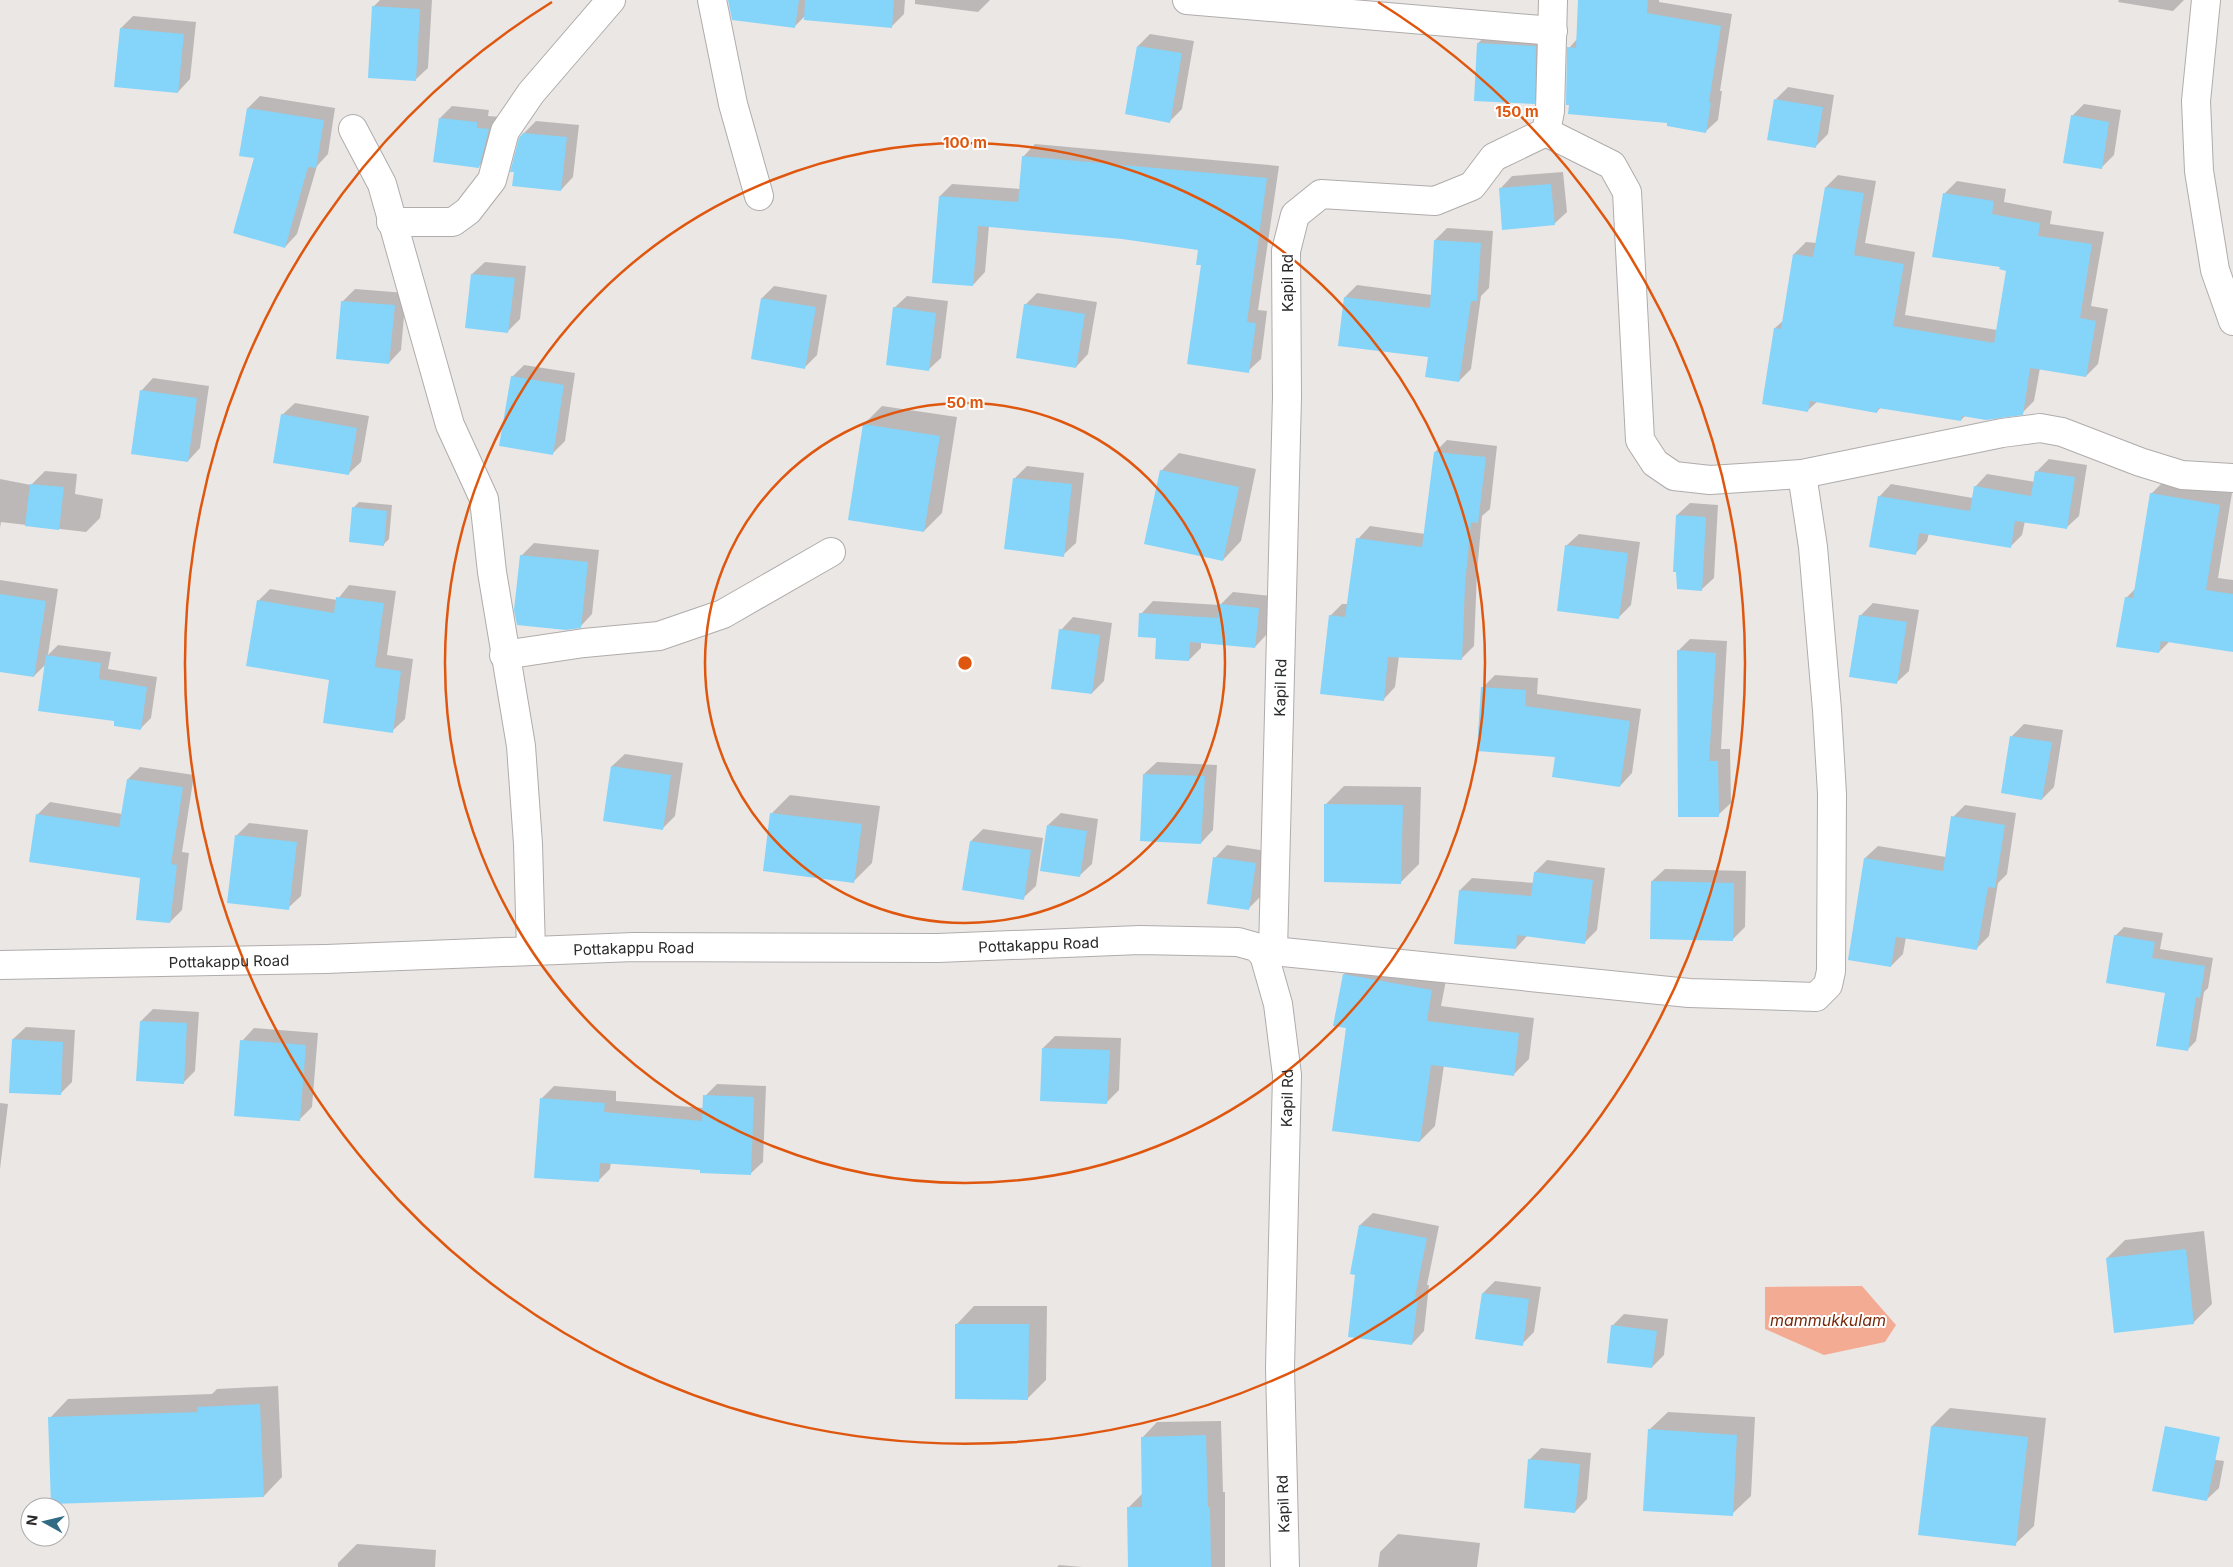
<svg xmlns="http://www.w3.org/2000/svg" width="2233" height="1567" viewBox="0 0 2233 1567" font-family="Inter,sans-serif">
  <rect width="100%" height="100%" fill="#ebe7e5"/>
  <path fill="#f4ab93" d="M 1862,1286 L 1896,1325 L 1885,1342 L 1824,1355 L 1765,1329 L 1765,1287 Z"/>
  <path fill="#0003" d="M 380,0 L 432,0 L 428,68 L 415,80 L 373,7 Z
    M 756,0 L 809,0 L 807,14 L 795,26 Z
    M 853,0 L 905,0 L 904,14 L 891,27 Z
    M 915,0 L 990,0 L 978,12 L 915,4 Z
    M 1579,0 L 1659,0 L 1659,2 L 1732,14 L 1720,91 L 1722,91 L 1718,120 L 1706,131 L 1669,122 L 1569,48 L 1578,38 Z
    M 2119,0 L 2184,0 L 2173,11 L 2118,2 Z
    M 133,16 L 196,22 L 190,79 L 178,92 L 121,28 Z
    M 1491,31 L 1548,34 L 1546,90 L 1534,102 L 1478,43 Z
    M 1150,34 L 1194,41 L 1182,109 L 1170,121 L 1138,46 Z
    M 1788,87 L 1834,95 L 1828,134 L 1815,147 L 1776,99 Z
    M 260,96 L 335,108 L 328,154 L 317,166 L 297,234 L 285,247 L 256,157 L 248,108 Z
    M 2084,104 L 2121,110 L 2114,155 L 2101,168 L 2072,116 Z
    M 452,106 L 489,110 L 488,116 L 501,117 L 491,154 L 479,166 L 440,118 Z
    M 536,121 L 579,125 L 573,177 L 561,190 L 524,133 Z
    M 1035,144 L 1279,166 L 1258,310 L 1267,311 L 1261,359 L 1248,371 L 1203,264 L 1200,249 L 1122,238 L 989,226 L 985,272 L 973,285 L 940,196 L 952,184 L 1020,189 L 1023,157 Z
    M 1563,172 L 1567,212 L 1554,224 L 1500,189 L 1512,176 Z
    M 1838,175 L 1876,181 L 1865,243 L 1915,252 L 1905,315 L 1997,330 L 2008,270 L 2001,266 L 1944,194 L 1957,181 L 2006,189 L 2004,202 L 2052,211 L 2050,224 L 2104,232 L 2091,306 L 2108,309 L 2098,364 L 2086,376 L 2040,368 L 2034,401 L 2022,413 L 1965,416 L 1961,420 L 1881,407 L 1877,412 L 1818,401 L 1808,410 L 1763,403 L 1775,328 L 1784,320 L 1794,254 L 1806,242 L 1817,243 L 1826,187 Z
    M 1447,228 L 1493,231 L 1489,288 L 1481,296 L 1471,369 L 1459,381 L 1429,356 L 1345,297 L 1357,285 L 1432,295 L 1435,240 Z
    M 485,262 L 526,266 L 520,319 L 508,331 L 472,274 Z
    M 774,286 L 827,295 L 817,355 L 805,367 L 762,298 Z
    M 355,289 L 406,293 L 401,350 L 389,363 L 343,301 Z
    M 1037,293 L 1097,302 L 1088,354 L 1076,367 L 1025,305 Z
    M 907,296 L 948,301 L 941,358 L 928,370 L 894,308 Z
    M 524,365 L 575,373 L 565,441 L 552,454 L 512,377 Z
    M 153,378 L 209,386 L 200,448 L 188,461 L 141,391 Z
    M 295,403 L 369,416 L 361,462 L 348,474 L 282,415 Z
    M 882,406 L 957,417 L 942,513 L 924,531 L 864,424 Z
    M 1447,440 L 1497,446 L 1490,509 L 1482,516 L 1477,572 L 1474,646 L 1461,659 L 1399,656 L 1395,687 L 1383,700 L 1330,616 L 1342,604 L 1348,604 L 1358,539 L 1370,526 L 1425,534 L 1435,452 Z
    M 1179,453 L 1256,469 L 1241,541 L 1223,560 L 1161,471 Z
    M 2049,459 L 2087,465 L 2079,516 L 2066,528 L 2025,521 L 2022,535 L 2010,547 L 1929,533 L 1927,541 L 1915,554 L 1879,497 L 1891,484 L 1973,498 L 1975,487 L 1987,474 L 2035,482 L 2037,471 Z
    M 1027,466 L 1084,473 L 1076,543 L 1063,555 L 1014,479 Z
    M 45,471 L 77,474 L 75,494 L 103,499 L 100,518 L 86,532 L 1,522 L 0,528 L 0,479 L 31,485 Z
    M 2164,481 L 2232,493 L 2218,578 L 2233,580 L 2233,651 L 2170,641 L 2159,652 L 2126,598 L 2136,588 L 2151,494 Z
    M 359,502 L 392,505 L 389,539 L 383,545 L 354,507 Z
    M 1690,503 L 1718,505 L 1714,578 L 1701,590 L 1677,515 Z
    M 1579,534 L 1640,542 L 1631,605 L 1619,617 L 1566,546 Z
    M 534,543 L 599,550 L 592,614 L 580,627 L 521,556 Z
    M 0,580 L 58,589 L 48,655 L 58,645 L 111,652 L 108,669 L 157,677 L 151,718 L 140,729 L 116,720 L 46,664 L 34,676 L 0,671 Z
    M 349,585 L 396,591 L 387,655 L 413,659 L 405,719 L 392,731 L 331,679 L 258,601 L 270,589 L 337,600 Z
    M 1233,592 L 1271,596 L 1267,634 L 1255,647 L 1201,642 L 1201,648 L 1189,660 L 1157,637 L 1141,614 L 1153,601 L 1220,605 Z
    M 1873,603 L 1919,610 L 1909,671 L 1896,683 L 1850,676 L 1861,615 Z
    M 1073,617 L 1112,623 L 1104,681 L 1092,693 L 1061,630 Z
    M 1690,639 L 1727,641 L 1721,749 L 1730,749 L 1731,803 L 1718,815 L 1678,651 Z
    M 1495,675 L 1538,678 L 1537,694 L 1641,709 L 1632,773 L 1620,786 L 1557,756 L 1483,687 Z
    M 2024,724 L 2063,730 L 2054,787 L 2042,799 L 2012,736 Z
    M 625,754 L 683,763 L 675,816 L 662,829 L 612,766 Z
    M 1157,762 L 1217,765 L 1213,830 L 1201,843 L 1144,774 Z
    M 140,767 L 194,775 L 182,852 L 189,853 L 182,910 L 170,922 L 142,877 L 37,815 L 50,802 L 122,814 L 128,779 Z
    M 1344,786 L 1421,787 L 1419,864 L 1401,882 L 1326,804 Z
    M 790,795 L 880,806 L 872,863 L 854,881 L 772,813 Z
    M 1965,805 L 2016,813 L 2007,874 L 1998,883 L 1989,936 L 1977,948 L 1906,937 L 1903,954 L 1891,966 L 1865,858 L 1878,846 L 1946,857 L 1953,817 Z
    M 1061,813 L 1098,819 L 1092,864 L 1079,876 L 1048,825 Z
    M 249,823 L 308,830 L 301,896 L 288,908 L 237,835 Z
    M 983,829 L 1043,838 L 1036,886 L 1023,898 L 971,841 Z
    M 1227,845 L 1267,851 L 1261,896 L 1249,908 L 1215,858 Z
    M 1547,860 L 1605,868 L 1597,930 L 1585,942 L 1528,935 L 1516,948 L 1460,890 L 1472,878 L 1534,883 L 1535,872 Z
    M 1665,869 L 1746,871 L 1745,927 L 1732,940 L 1652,881 Z
    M 2124,927 L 2163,933 L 2160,949 L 2213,958 L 2208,988 L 2204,992 L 2196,1041 L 2187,1050 L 2166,992 L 2115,936 Z
    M 1359,959 L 1447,975 L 1441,1006 L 1534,1018 L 1529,1059 L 1514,1074 L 1444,1065 L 1435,1126 L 1420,1141 L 1348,1027 L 1344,974 Z
    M 153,1009 L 199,1012 L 195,1071 L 183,1083 L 141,1021 Z
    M 26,1027 L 75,1030 L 72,1082 L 60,1094 L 13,1039 Z
    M 254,1028 L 318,1033 L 312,1107 L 299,1120 L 242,1041 Z
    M 1055,1036 L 1121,1038 L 1119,1090 L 1107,1102 L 1043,1048 Z
    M 717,1084 L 766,1086 L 763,1162 L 750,1174 L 611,1162 L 610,1169 L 598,1181 L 541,1099 L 554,1086 L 616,1091 L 616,1101 L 704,1108 L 705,1096 Z
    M 0,1103 L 8,1104 L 0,1169 Z
    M 1373,1213 L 1439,1226 L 1427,1285 L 1429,1285 L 1424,1331 L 1412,1344 L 1360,1225 Z
    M 2204,1231 L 2212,1304 L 2193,1323 L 2107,1258 L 2125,1240 Z
    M 1495,1281 L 1541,1287 L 1534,1332 L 1522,1344 L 1483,1293 Z
    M 974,1306 L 1047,1306 L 1046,1380 L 1028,1398 L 956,1325 Z
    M 1624,1314 L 1668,1319 L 1664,1355 L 1652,1367 L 1612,1326 Z
    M 278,1386 L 282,1477 L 264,1496 L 50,1418 L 68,1399 L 212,1394 L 217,1389 Z
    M 1950,1408 L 2046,1418 L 2034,1526 L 2015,1544 L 1932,1426 Z
    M 1668,1412 L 1755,1417 L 1751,1496 L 1732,1514 L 1649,1430 Z
    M 1221,1421 L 1223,1492 L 1225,1492 L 1225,1567 L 1129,1567 L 1128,1508 L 1143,1493 L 1142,1438 L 1157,1422 Z
    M 1541,1448 L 1591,1453 L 1587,1499 L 1575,1512 L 1529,1460 Z
    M 2171,1454 L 2224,1461 L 2219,1488 L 2206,1500 Z
    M 1398,1534 L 1480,1543 L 1477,1567 L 1378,1567 L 1380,1552 Z
    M 357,1544 L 436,1550 L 435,1567 L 338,1567 L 338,1563 Z
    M 1059,1565 L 1082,1567 L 1057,1567 Z"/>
  <path fill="#85d4f9" d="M 728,0 L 799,0 L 795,28 L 732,20 Z
    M 805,0 L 894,0 L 892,28 L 804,20 Z
    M 1578,0 L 1648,0 L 1647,13 L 1721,26 L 1709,102 L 1711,103 L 1706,133 L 1667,126 L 1667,123 L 1568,114 L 1569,105 L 1566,105 L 1567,47 L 1576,48 Z
    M 372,6 L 420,9 L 416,81 L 368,78 Z
    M 120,28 L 184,34 L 178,93 L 114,87 Z
    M 1477,43 L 1536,46 L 1535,104 L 1474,101 Z
    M 1137,46 L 1182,53 L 1170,123 L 1125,114 Z
    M 1774,99 L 1823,107 L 1816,148 L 1767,140 Z
    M 247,108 L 324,120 L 316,168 L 308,167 L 285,248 L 233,233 L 254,158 L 239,156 Z
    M 2071,115 L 2109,122 L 2102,169 L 2063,163 Z
    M 439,118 L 477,122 L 477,128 L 489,129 L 479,168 L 433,162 Z
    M 523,133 L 567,137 L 561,191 L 512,186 L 514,172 L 510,172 L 519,138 Z
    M 1022,156 L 1267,178 L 1247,322 L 1256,323 L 1249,373 L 1187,364 L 1201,265 L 1196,265 L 1198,250 L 1122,239 L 978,226 L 973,286 L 932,283 L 939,196 L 1018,202 Z
    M 1551,184 L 1555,225 L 1502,230 L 1499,188 Z
    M 1825,187 L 1864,193 L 1854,255 L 1904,264 L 1893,326 L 1994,343 L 2006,271 L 1999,269 L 2000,267 L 1932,257 L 1943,193 L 1994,201 L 1992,214 L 2040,223 L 2038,236 L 2092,244 L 2080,318 L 2096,321 L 2086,377 L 2030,368 L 2023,415 L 1986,420 L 1962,416 L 1961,421 L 1878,408 L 1877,413 L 1810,401 L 1808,412 L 1762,404 L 1774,328 L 1781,329 L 1793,254 L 1813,257 Z
    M 1434,240 L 1481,243 L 1477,301 L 1471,301 L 1459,382 L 1425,377 L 1428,357 L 1338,346 L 1344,297 L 1430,308 Z
    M 471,274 L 515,278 L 508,333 L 465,328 Z
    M 761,298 L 816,307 L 805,369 L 751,359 Z
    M 341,301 L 395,305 L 389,364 L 336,359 Z
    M 1024,304 L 1085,314 L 1076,368 L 1016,358 Z
    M 893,307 L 936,313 L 929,371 L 886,365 Z
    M 511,376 L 564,385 L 553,455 L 499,446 Z
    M 140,390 L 197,398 L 188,462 L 131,454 Z
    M 281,414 L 357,428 L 349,475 L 273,463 Z
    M 863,424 L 940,436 L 924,532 L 848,520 Z
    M 1434,452 L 1486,457 L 1478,523 L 1471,522 L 1465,585 L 1462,660 L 1388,657 L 1384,701 L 1320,694 L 1329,615 L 1345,617 L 1356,538 L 1422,547 Z
    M 1160,470 L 1239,487 L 1223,561 L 1144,544 Z
    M 2035,471 L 2075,477 L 2067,529 L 2015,521 L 2011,548 L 1919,533 L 1916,555 L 1869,547 L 1878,496 L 1970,511 L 1974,486 L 2031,496 Z
    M 1013,478 L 1072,484 L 1064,557 L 1004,549 Z
    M 30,484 L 64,487 L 59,530 L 25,526 Z
    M 2150,493 L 2220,505 L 2206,590 L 2233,594 L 2233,652 L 2161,641 L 2159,653 L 2116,647 L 2125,597 L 2133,598 Z
    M 352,507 L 387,511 L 384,546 L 349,542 Z
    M 1676,515 L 1706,517 L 1702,591 L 1677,589 L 1676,572 L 1673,572 Z
    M 1565,545 L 1628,553 L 1619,619 L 1557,611 Z
    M 520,555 L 588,562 L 581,628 L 566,630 L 517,625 L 514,610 Z
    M 0,594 L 46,601 L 34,677 L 0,672 Z
    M 336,597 L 384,603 L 375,667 L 401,671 L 393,733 L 323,723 L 329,680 L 246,666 L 257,600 L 334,613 Z
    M 1219,604 L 1259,608 L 1255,648 L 1190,642 L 1189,661 L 1155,659 L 1156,638 L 1138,637 L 1139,613 L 1218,618 Z
    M 1859,615 L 1907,622 L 1897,684 L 1849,677 Z
    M 1059,629 L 1100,635 L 1092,694 L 1051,689 Z
    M 1677,650 L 1716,653 L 1709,761 L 1718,761 L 1719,817 L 1678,817 Z
    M 46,655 L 101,663 L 99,679 L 147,687 L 141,730 L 114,726 L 114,721 L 38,711 Z
    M 1481,687 L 1526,690 L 1525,706 L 1630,721 L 1620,787 L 1552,777 L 1555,757 L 1477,751 Z
    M 2010,736 L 2052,742 L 2042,800 L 2001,793 Z
    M 611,766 L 671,775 L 663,830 L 603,821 Z
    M 1143,774 L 1205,776 L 1201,844 L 1140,841 Z
    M 127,779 L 183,787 L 171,864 L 177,865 L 170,923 L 136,920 L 140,878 L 29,862 L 36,814 L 119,827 Z
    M 1324,804 L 1403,805 L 1401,884 L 1324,882 Z
    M 770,813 L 862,824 L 854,883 L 763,871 Z
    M 1951,816 L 2005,825 L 1995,888 L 1988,887 L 1977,950 L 1896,937 L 1891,967 L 1848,960 L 1864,858 L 1943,871 Z
    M 1047,825 L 1087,831 L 1080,877 L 1040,871 Z
    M 235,835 L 297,842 L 289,910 L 227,903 Z
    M 970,841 L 1031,850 L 1024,900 L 962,890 Z
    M 1213,857 L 1256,863 L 1249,910 L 1207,904 Z
    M 1534,872 L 1593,880 L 1585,944 L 1517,935 L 1516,949 L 1454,944 L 1459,890 L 1531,896 Z
    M 1651,881 L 1734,883 L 1733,941 L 1650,939 Z
    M 2114,935 L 2155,942 L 2152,958 L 2205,966 L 2200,998 L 2196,997 L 2188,1051 L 2156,1046 L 2165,993 L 2106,983 Z
    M 1343,974 L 1432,990 L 1427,1021 L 1519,1033 L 1514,1076 L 1431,1065 L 1420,1142 L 1332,1131 L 1346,1028 L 1333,1026 Z
    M 140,1021 L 187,1023 L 184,1084 L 136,1081 Z
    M 12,1039 L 63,1042 L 61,1095 L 9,1093 Z
    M 240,1040 L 306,1045 L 300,1121 L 234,1116 Z
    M 1042,1048 L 1110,1050 L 1107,1104 L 1040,1101 Z
    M 703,1095 L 754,1097 L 751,1175 L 700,1173 L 700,1170 L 600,1163 L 599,1182 L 534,1178 L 540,1098 L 605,1103 L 604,1112 L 702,1121 Z
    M 1359,1225 L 1427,1238 L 1415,1297 L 1418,1297 L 1412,1345 L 1348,1337 L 1355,1275 L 1350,1274 Z
    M 2186,1249 L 2194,1324 L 2114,1333 L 2106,1258 Z
    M 1482,1293 L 1529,1299 L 1523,1346 L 1475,1339 Z
    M 955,1324 L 1029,1324 L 1028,1400 L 955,1399 Z
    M 1611,1325 L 1657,1331 L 1652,1368 L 1607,1363 Z
    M 260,1404 L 264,1497 L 51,1504 L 48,1417 L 198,1412 L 197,1407 Z
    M 1931,1426 L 2028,1437 L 2016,1546 L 1918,1535 Z
    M 2165,1426 L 2220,1437 L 2207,1501 L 2152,1491 Z
    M 1648,1429 L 1737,1435 L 1733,1516 L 1643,1511 Z
    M 1206,1435 L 1208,1507 L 1210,1507 L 1211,1567 L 1128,1567 L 1127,1507 L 1142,1507 L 1141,1437 Z
    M 1528,1459 L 1580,1464 L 1575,1513 L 1524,1508 Z"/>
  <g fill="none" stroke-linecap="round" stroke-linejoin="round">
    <g stroke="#b0acab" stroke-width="30">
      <g id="minor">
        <path d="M 712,0 L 733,104 L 759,196"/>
        <path d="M 1187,0 L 1553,31"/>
        <path d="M 2206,0 L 2196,101 L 2199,171 L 2215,270 L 2233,321"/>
        <path d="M 353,129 L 382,184 L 450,425 L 484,499 L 492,572 L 521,746 L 528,844 L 531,951"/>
        <path d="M 1546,132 L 1612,165 L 1627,192 L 1640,440 L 1655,463 L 1674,476 L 1710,480 L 1802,474 L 2002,433 L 2040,428 L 2062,432 L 2140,462 L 2182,475 L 2233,478"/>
        <path d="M 391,222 L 453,222 L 468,211 L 492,180 L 505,131 L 531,93 L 611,0"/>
        <path d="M 504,655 L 584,643 L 659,636 L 723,614 L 831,552"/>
        <path d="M 1273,951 L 1689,993 L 1816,997 L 1828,985 L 1831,971 L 1832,794 L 1827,710 L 1813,547 L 1802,474"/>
        <path id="s1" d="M 0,965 L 326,959 L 634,947 L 938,948 L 1140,940 L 1238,942 L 1256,947 L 1264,955"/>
        <path id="s2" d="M 1285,1567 L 1280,1368 L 1287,1075 L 1278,1004 L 1264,955 L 1273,951 L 1287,397 L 1286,251 L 1295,215 L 1321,194 L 1435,201 L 1472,186 L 1494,157 L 1546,132 L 1550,111 L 1553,0"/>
      </g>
    </g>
    <use href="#minor" stroke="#fff" stroke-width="28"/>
  </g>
  <g fill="none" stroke="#df570e" stroke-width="2.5">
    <circle cx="965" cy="663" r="260"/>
    <circle cx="965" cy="663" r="520"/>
    <path d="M1378 2A780 780 0 1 1 552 2"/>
  </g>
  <g text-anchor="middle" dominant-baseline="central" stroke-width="4" stroke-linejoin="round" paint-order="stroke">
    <g font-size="15" fill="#2b2a2a" stroke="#fff">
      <text transform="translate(1287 283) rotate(-90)">Kapil Rd</text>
      <text stroke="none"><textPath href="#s2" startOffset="888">Kapil Rd</textPath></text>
      <text stroke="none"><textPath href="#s1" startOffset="1039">Pottakappu Road</textPath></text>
      <text stroke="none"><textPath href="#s1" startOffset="634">Pottakappu Road</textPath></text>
      <text stroke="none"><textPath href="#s1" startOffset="229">Pottakappu Road</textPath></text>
      <text stroke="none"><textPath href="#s2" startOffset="469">Kapil Rd</textPath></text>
      <text transform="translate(1283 1504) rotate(-92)">Kapil Rd</text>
    </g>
    <g font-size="16" font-style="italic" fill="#772909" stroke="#fff">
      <text x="1828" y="1320">mammukkulam</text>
    </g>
  </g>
  <circle cx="965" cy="663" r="8" fill="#df570e" stroke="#fff" stroke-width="2.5"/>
  <g font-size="15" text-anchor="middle" font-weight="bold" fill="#df570e" stroke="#fff" stroke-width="4" stroke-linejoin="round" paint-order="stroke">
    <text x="1517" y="117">150 m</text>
    <text x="965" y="148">100 m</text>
    <text x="965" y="408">50 m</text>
  </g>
  <g transform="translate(45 1522) rotate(278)"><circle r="24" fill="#ffffff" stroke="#aaaaaa"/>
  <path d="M0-4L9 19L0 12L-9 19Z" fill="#316a83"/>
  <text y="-8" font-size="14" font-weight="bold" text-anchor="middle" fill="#2b2a2a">N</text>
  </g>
</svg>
